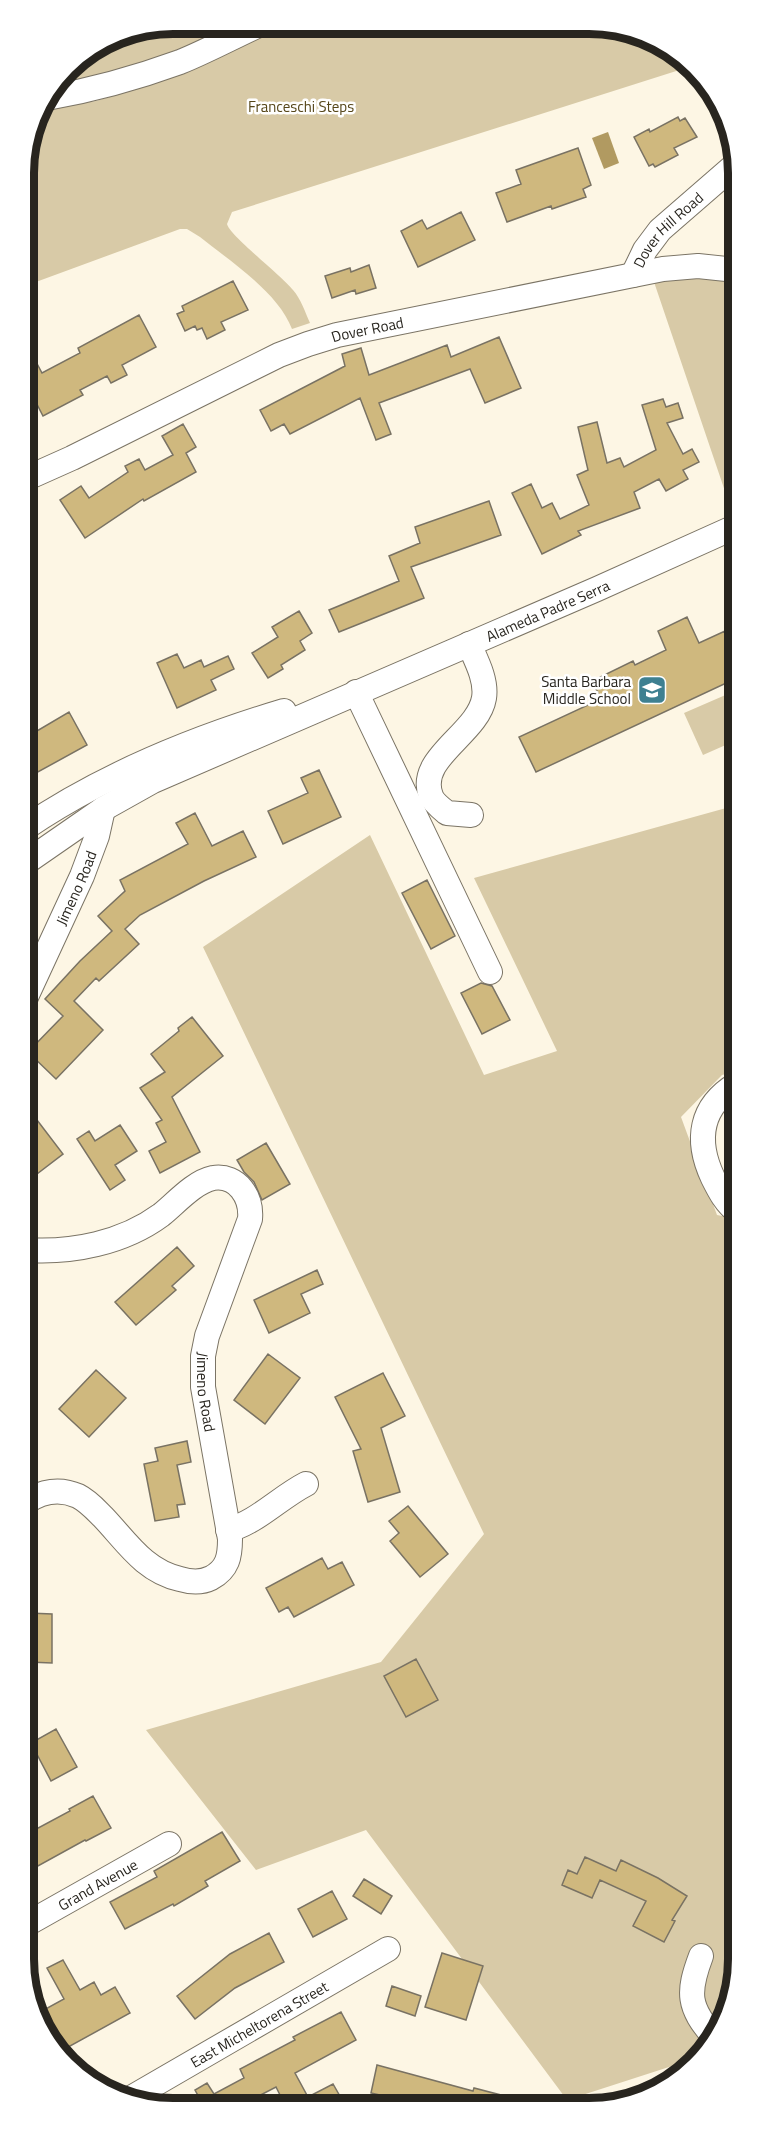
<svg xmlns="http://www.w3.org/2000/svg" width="763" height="2132" viewBox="0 0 763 2132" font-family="'Titillium Web',sans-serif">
  <rect width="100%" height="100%" fill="#fdf6e4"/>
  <path fill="#d8caa7" d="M 173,24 L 233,24 L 186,47 L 134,66 L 56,86 L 75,61 L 116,35 Z
    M 284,25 L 619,27 L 692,66 L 232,212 L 227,224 C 229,235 281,275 293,290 C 301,299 305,312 310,323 L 292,329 C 278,292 231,262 200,237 L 187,229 L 180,229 L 25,286 L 24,163 L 39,110 L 96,101 L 129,91 L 254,40 Z
    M 690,277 L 736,278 L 737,500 L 731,509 L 654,282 Z
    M 737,690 L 737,740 L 703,755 L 684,713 Z
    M 737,805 L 737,1071 L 722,1075 L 681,1117 L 717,1215 L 738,1219 L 739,1968 L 728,2016 L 703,2056 L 567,2100 L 366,1830 L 256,1870 L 146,1730 L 381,1662 L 484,1534 L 203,947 L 370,835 L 484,1075 L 557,1051 L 474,878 Z"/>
  <path fill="#b19a61" d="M 608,132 L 619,163 L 604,169 L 592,138 Z"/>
  <path fill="#cfb87e" stroke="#797263" stroke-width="1.5" d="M 678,117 L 680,121 L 685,118 L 697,137 L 674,148 L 678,155 L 655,167 L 653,164 L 649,166 L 634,137 L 649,129 L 650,132 Z
    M 578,148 L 591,185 L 583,189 L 586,197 L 552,209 L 551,206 L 507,222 L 496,193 L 521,184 L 516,170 Z
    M 461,212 L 475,240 L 418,267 L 401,231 L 422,220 L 427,229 Z
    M 369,265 L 376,288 L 356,294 L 355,290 L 332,298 L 325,276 L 350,268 L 351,272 Z
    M 233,281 L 248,310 L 221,322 L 225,330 L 207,339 L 202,328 L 197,330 L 195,326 L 185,331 L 177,314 L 184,311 L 182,306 Z
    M 139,315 L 156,347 L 122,365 L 127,375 L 111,383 L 107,376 L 80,390 L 83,395 L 43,416 L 25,381 L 25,341 L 42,373 L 80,353 L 78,348 Z
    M 499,337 L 521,388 L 485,403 L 470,369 L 379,403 L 391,434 L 376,440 L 360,398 L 290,434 L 284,424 L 271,431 L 260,410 L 345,366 L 342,354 L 361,348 L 369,375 L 447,345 L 451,357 Z
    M 663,399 L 666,407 L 678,403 L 683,418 L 667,423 L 683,454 L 692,449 L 699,462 L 683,470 L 688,479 L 666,491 L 659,479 L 634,492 L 640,508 L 578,531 L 581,535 L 542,554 L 512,493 L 531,484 L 542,508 L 552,503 L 560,519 L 589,505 L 577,475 L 588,470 L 578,427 L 597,422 L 607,463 L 620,458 L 624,467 L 656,450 L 642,405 Z
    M 183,424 L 196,447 L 186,453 L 196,472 L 144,501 L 143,499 L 85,538 L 60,500 L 81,486 L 89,498 L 128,472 L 125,466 L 139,459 L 145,470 L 173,455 L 162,436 Z
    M 489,501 L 501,535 L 411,567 L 424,598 L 339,632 L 329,610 L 399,581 L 389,556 L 420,543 L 415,527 Z
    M 299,611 L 312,633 L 300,641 L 305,650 L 281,665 L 283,669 L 268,678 L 252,653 L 278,637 L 272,627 Z
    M 687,617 L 699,643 L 725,631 L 737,656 L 737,678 L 536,772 L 519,737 L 601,699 L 592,681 L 633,661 L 635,665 L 666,650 L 658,631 Z
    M 177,654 L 184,668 L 201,660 L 204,667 L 228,656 L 234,669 L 211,680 L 216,690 L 177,708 L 157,663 Z
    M 69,712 L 87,745 L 25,779 L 25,738 Z
    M 319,770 L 341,817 L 283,844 L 268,811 L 308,793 L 301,778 Z
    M 195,813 L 212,846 L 243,831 L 256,857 L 204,881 L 140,915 L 125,929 L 139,944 L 99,981 L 96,978 L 74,1001 L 103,1030 L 56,1079 L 28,1052 L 63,1016 L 45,999 L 80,961 L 112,931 L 98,916 L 125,891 L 120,880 L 188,844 L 176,823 Z
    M 427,880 L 455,936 L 431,949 L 402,893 Z
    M 481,983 L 492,986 L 510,1020 L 482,1034 L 461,993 Z
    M 192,1017 L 223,1056 L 172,1097 L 200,1152 L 160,1173 L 149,1151 L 166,1142 L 156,1123 L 162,1120 L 140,1088 L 165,1072 L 151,1054 L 179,1031 L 178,1028 Z
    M 37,1120 L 63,1154 L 33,1177 L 26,1168 L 26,1128 Z
    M 120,1125 L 137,1151 L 115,1165 L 125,1180 L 110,1190 L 77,1139 L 89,1131 L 95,1141 Z
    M 266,1143 L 290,1184 L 262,1200 L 254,1182 L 244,1172 L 237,1160 Z
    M 177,1247 L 194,1266 L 172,1286 L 176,1290 L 136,1325 L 115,1302 Z
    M 317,1270 L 323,1284 L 301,1294 L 310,1313 L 269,1333 L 254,1300 Z
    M 268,1354 L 300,1378 L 265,1424 L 234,1400 Z
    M 96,1370 L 126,1398 L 89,1437 L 59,1409 Z
    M 383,1373 L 405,1416 L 381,1428 L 400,1492 L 368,1502 L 353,1451 L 361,1449 L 335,1397 Z
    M 187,1441 L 191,1462 L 177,1465 L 185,1504 L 177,1505 L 179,1517 L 155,1521 L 144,1464 L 158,1461 L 155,1448 Z
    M 408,1506 L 448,1554 L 420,1577 L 390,1541 L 399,1533 L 389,1521 Z
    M 322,1558 L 328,1569 L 342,1562 L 354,1585 L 294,1617 L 288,1607 L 279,1612 L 266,1588 Z
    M 28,1613 L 52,1614 L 52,1663 L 28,1662 Z
    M 416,1659 L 438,1700 L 406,1717 L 384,1676 Z
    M 56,1729 L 77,1767 L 51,1781 L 31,1743 Z
    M 93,1796 L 111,1828 L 86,1841 L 85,1840 L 27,1872 L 27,1834 L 70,1811 L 69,1809 Z
    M 222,1832 L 240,1861 L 205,1881 L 208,1886 L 174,1906 L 173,1904 L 125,1929 L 110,1902 L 157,1877 L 154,1871 Z
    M 585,1857 L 616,1871 L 621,1860 L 658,1878 L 687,1896 L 672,1920 L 675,1921 L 664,1942 L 633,1926 L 646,1901 L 600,1880 L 592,1898 L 562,1885 L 568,1870 L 577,1874 Z
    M 364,1879 L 392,1896 L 381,1914 L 353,1896 Z
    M 332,1891 L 347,1919 L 313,1937 L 298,1909 Z
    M 269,1933 L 284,1962 L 235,1988 L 195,2019 L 177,1996 L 230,1954 Z
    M 442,1953 L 483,1966 L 466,2020 L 425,2007 Z
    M 63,1960 L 80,1990 L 94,1982 L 101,1995 L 115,1987 L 130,2013 L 61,2051 L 40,2012 L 64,1999 L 47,1968 Z
    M 392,1986 L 421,1996 L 415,2016 L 386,2006 Z
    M 341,2012 L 356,2040 L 295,2073 L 308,2097 L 333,2084 L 345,2105 L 285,2105 L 276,2087 L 241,2105 L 193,2105 L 201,2101 L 195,2090 L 207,2083 L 214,2094 L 244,2078 L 240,2069 L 295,2040 L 293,2037 Z
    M 377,2065 L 473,2091 L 474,2088 L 520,2100 L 519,2105 L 424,2105 L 371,2093 Z"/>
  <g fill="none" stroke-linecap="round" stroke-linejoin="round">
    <g stroke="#7b7465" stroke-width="26">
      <g id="minor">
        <path d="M 47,98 C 93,90 136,78 180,62 C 207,51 233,37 259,25"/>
        <path id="s1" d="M 633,275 L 645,250 L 660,230 L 736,164"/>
        <path id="s2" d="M 25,479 L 72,458 L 279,355 L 308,344 L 337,335 L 663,269 L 698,266 L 736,270"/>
        <path d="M 469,644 C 476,660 487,680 484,698 C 478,734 416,758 431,796 C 433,802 442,809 447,813 L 471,815"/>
        <path d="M 356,692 L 490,972"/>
        <path d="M 25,828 C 103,775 194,738 284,711"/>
        <path id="s3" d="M 25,863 L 103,809 L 153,781 L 597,589 L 737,526"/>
        <path id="s4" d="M 26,997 L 82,876 L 97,836 L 103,809"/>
        <path d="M 737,1084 C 700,1106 695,1140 713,1178 C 719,1190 726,1204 738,1212"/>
        <path id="s5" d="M 26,1250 C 72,1253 123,1243 161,1215 C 176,1203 194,1182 213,1178 C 238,1174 252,1198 250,1219 L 207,1336 L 203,1356 L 203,1387 L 230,1539 C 230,1556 228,1569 211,1578 C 201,1583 190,1582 180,1579 C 144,1571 126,1541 103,1517 C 95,1509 88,1501 78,1496 C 60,1488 42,1491 26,1502"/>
        <path d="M 228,1530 C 256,1523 279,1498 306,1484"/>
        <path id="s6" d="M 27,1924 L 169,1844"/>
        <path d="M 701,1956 C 687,1993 688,2007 714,2037"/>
        <path id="s7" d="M 131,2098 L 388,1949"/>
      </g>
    </g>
    <use href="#minor" stroke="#fff" stroke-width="24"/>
  </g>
  <defs>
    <g id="school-square" transform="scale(1.5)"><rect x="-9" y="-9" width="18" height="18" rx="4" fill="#3e8091" stroke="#fff"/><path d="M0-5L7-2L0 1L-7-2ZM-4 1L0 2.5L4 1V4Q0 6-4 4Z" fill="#fff"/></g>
  </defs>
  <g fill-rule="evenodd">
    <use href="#school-square" x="652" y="690"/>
  </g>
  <g text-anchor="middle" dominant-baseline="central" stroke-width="5" stroke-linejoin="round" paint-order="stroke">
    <g font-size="15" fill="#564619" stroke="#fff">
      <text x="301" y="106">Franceschi Steps</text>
    </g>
    <g font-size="15" fill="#28251f" stroke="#fff">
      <text stroke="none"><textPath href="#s1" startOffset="58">Dover Hill Road</textPath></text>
      <text stroke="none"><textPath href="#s2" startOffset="375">Dover Road</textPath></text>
      <text stroke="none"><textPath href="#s3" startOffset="582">Alameda Padre Serra</textPath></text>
      <text stroke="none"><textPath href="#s4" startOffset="120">Jimeno Road</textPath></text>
      <text stroke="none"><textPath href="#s5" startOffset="452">Jimeno Road</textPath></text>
      <text stroke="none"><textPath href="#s6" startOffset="81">Grand Avenue</textPath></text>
      <text stroke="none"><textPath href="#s7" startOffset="148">East Micheltorena Street</textPath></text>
    </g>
    <g font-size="15" fill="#28251f" stroke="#fff" text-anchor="end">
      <text x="631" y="681">Santa Barbara<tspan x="631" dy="17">Middle School</tspan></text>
    </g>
  </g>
  <path d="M0 0H763V2132H0ZM173 34H589A139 139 0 0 1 728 173V1959A139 139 0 0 1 589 2098H173A139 139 0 0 1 34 1959V173A139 139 0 0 1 173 34Z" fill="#fff" fill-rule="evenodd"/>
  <path fill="none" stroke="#28251f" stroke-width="8" d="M173 34H589A139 139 0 0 1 728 173V1959A139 139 0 0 1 589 2098H173A139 139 0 0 1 34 1959V173A139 139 0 0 1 173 34Z"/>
</svg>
